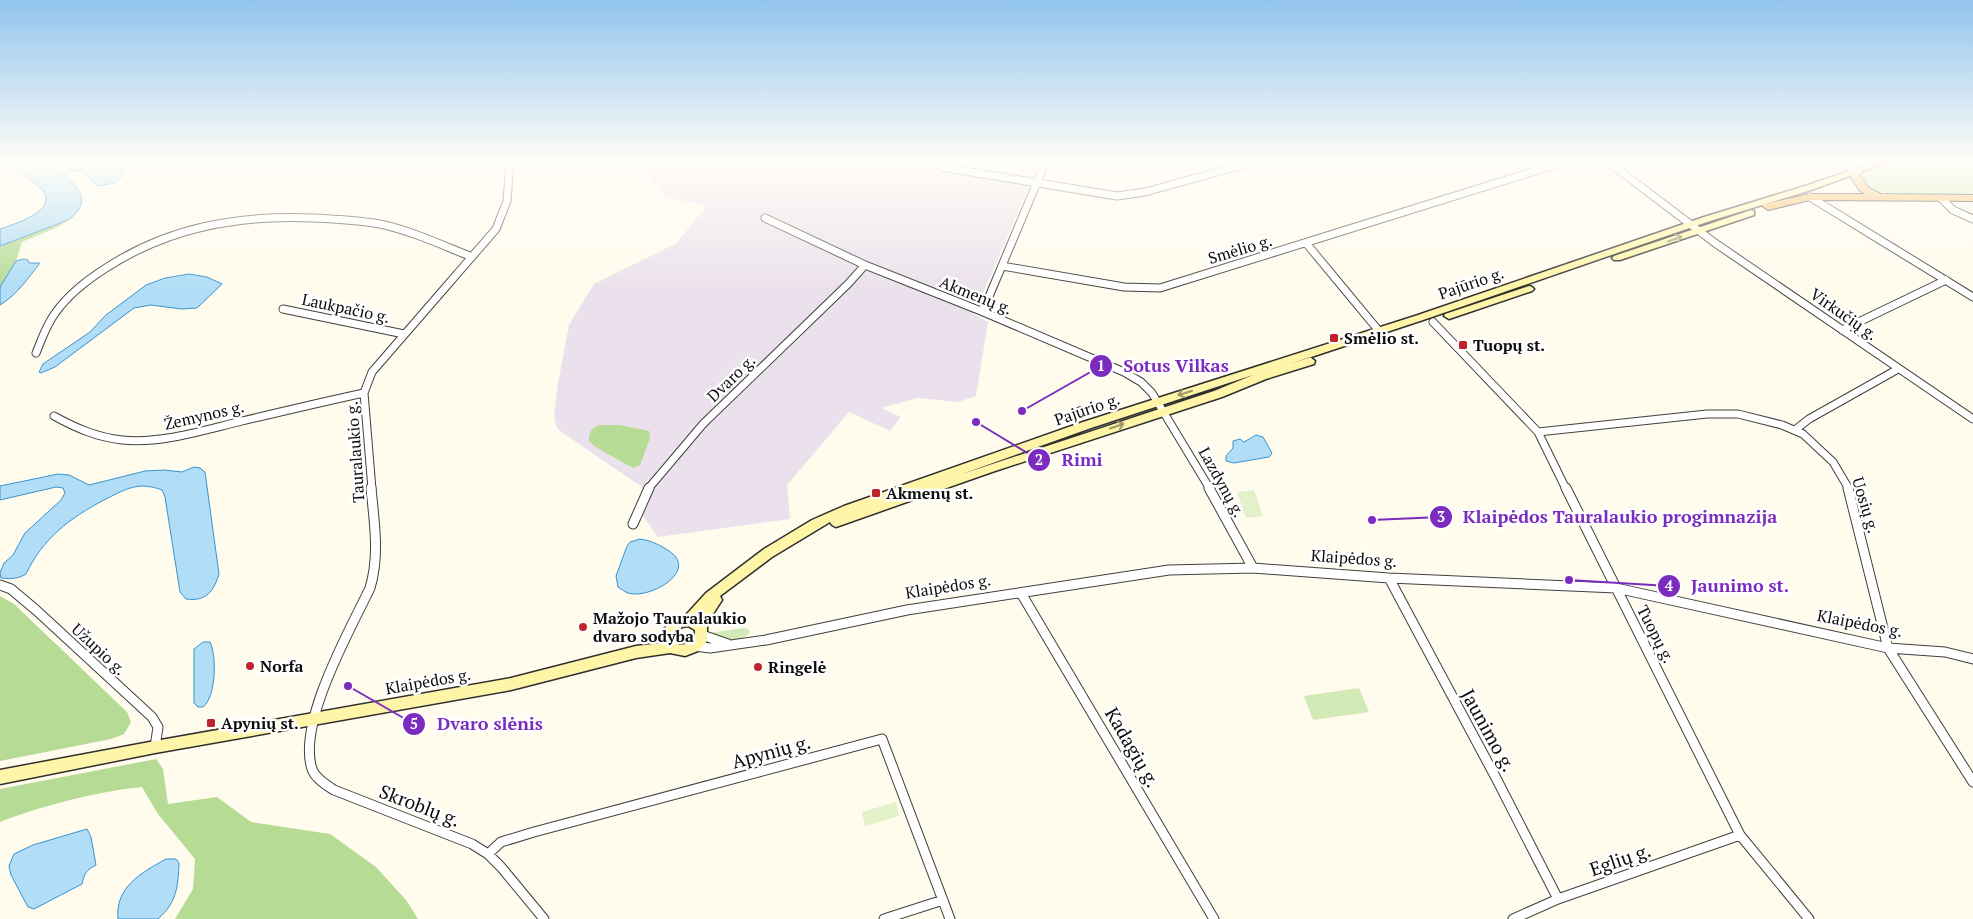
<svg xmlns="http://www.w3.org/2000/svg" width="1973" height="919" viewBox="0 0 1973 919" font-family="'PT Serif',serif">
  <rect width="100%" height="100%" fill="#fffbed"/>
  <path fill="#ebe1ec" d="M 659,161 L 923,161 L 921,166 L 1030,184 L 974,314 L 988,322 L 976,396 L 958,402 L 918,398 L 881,408 L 901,417 L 890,431 L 849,412 L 787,485 L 790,519 L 658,537 L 642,515 L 642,487 L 560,431 L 556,426 L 554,416 L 558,383 L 569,325 L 594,284 L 677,243 L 706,206 L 666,197 L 648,177 Z"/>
  <path fill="#d1eab6" d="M 1897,161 L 1973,161 L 1973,195 C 1948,195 1876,201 1862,180 L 1862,173 Z
    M 743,628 L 748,629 L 750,633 C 741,642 718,641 709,633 Z
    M 1359,688 L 1369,712 L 1313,720 L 1304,696 Z"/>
  <path fill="#b5db95" d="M 68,220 L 58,227 L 22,242 L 16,261 L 0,287 L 0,246 Z
    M 599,425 L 620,425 L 649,431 L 650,438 L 640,465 L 633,468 L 594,446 L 589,441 C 589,433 591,428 599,425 Z
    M 0,596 L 14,604 L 127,712 L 131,722 L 124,734 L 111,739 L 0,761 Z
    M 156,759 L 163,769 L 168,804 L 217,797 L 251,822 L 330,834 L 376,867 L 406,900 L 418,919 L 175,919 L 193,889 L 195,859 L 158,814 L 142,787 C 99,791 41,806 0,822 L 0,789 Z"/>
  <path fill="#e3f1c8" d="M 1254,490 L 1263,516 L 1246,518 L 1237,492 Z
    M 896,802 L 899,816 L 865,826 L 862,812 Z"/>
  <path fill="#b1ddf7" stroke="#3793cf" d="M 7,161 L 52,161 L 49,162 C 68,179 100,197 68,220 L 0,246 L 0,229 C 12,225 56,212 44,192 C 39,185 15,168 7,161 Z
    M 55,161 L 114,161 L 124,174 L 115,183 L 97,186 L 84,171 L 69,170 Z
    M 24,259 L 28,260 L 29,263 L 40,263 C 28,278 18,294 0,305 L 0,287 L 16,261 Z
    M 189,274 L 207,277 L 222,284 L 197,308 L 181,309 L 151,305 L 134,308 L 55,367 L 41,373 L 39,372 L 43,364 L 90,332 L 106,315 L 146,285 L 165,278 Z
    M 1256,435 L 1263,437 L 1272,453 L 1269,457 L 1234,463 L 1226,461 L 1226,456 L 1233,448 L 1233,441 L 1240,439 L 1244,442 Z
    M 194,467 L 200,468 L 205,472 L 219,574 C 214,591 206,602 186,599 L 180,592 L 165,497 L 162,490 C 138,481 126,489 104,500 C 70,518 43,538 26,574 C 18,579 11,579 1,578 L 0,573 L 4,563 L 13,555 L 25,533 L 61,500 L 65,493 L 63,488 L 56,487 L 0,500 L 0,486 L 58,474 L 69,475 L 89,485 L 145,471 L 164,470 L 182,472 Z
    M 640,539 C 649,540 658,544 666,549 C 703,570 649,600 628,593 C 625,592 621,589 618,587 L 616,576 L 627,546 L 630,542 Z
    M 203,642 L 210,642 C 217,656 216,697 203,707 L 198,707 L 194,703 L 194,649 Z
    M 87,829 L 91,837 L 96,865 C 86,870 84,874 82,884 L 34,909 L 28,907 L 11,875 L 9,866 L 14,854 L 33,845 Z
    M 166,859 L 176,859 L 179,863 C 178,887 177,902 158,919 L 118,919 C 115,887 141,873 166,859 Z"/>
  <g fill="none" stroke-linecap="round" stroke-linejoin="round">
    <g stroke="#404040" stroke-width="9">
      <path id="minor-far1" d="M 933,161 L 941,167 L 1117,196 L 1145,192 L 1257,161
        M 1607,161 L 1715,243 L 1973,419
        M 1837,161 L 1858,171
        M 1810,197 L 1973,297
        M 1941,198 L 1953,210 L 1973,219
        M 765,218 L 865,265 L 981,311 L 1124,372 L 1141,382 L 1152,393 L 1210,489
        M 1306,243 L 1379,331
        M 1002,266 L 1124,287 L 1160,288 L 1567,161
        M 283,309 L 404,334
        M 981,311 L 985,306 L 1046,161
        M 1433,322 L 1538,432 L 1566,489
        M 1842,330 L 1946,280
        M 36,353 C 42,339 46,325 56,312 C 69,294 87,280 106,268 C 169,227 238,215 312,218 C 334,219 357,220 380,224 C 412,231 442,245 472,257
        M 54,416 C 76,428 96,437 122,440 C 160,444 201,431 238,422 C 280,412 322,402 364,393
        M 1795,430 L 1809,419 L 1898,369
        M 1538,432 L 1707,414 L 1738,414 L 1782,425 L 1803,434 L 1833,462 L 1849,489
        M 372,489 L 364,393 L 372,372 L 496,229 L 507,201 L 510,161
        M 648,489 L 703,424 L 848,284 L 865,265"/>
    </g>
    <g stroke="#404040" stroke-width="11">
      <path id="minor" d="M 371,488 C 374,521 380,555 370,588 C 350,630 297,723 312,769 C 315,778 326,785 334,790 L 472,844 L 488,854 L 501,867 L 544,919
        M 1209,488 L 1253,568
        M 1566,488 L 1740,835 L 1809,919
        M 1848,488 L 1888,648 L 1973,782
        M 633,524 L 649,488
        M 1389,578 L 1496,778 L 1558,899
        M 0,585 L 11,589 L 36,610 L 152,717 L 158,727 L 155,747
        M 1021,593 L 1214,919
        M 702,635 L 728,644
        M 695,646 L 710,648 L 766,640 L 907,610 L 1169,570 L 1253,568 L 1389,578 L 1616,588 L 1888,648 L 1945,652 L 1973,659
        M 488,854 L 501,842 L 534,832 L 882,739 L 950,919
        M 884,919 L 943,900
        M 1513,919 L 1558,899 L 1740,835"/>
    </g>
    <g stroke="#2f2f2f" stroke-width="3">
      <path id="secondary" d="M 1879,161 L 1891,161 L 1811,190 L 1710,221 L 1423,320 L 1290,364 L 1310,357 L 1315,361 L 1314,364 L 1266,379 L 1222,397 L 992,472 L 836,527 L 832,525 L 830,522 L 772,557 L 720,596 L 722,600 L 711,617 L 707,627 L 707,639 L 706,643 L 698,651 L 685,656 L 670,653 L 636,658 L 511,690 L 155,753 L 0,784 L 0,770 L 155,741 L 511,678 L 636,646 L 662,643 L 664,629 L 674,619 L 685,616 L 706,593 L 764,549 L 812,520 L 844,506 L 1083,422 L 1415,316 L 1704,217 L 1805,186 ZM 1253,375 L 1214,391 L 962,474 L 1091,428 ZM 688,626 L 695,630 L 695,637 L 686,644 L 679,645 L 674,641 L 674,635 L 682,627 Z
        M 1751,210 L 1754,211 L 1754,215 L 1620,260 L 1614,260 L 1612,258 L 1614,256 Z
        M 1529,286 L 1532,287 L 1534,289 L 1532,291 L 1449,319 L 1444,316 L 1445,314 Z"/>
    </g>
    <g stroke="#1e1e1e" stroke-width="2">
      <path id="trunk" d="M 1877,161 L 1889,161 L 1881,166 L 1877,165 L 1876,163 Z
        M 1853,170 L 1857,171 L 1868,187 L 1881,194 L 1973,195 L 1973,201 L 1810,200 L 1768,210 L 1762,206 L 1764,204 L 1810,194 L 1865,194 L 1860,191 L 1848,173 Z"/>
    </g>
    <use href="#minor-far1" stroke="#fff" stroke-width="7"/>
    <use href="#minor" stroke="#fff" stroke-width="9"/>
    <use href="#secondary" fill="#fff5a8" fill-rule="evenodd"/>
    <use href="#trunk" fill="#f8b85a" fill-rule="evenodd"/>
  </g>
  <defs><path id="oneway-shaft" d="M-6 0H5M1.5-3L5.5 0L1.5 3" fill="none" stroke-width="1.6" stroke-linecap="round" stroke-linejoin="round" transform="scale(1.25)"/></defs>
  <g stroke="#9e986a">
    <use href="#oneway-shaft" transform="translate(1675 239) rotate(-19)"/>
    <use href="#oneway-shaft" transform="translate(1185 393) rotate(162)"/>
    <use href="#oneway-shaft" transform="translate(1117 426) rotate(-19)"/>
  </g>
  <linearGradient id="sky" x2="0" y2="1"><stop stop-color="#92c4ee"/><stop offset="0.56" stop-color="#fffdf7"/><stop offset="1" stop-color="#fffdf7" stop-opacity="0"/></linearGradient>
  <rect width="1973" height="289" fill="url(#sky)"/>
  <g fill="#bf232b" stroke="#fff" stroke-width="2">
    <rect x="1329" y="333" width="10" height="10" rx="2.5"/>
    <rect x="1458" y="340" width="10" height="10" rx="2.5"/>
    <rect x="871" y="488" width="10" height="10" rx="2.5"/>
    <circle cx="583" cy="627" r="5"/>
    <circle cx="250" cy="666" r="5"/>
    <circle cx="758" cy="667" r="5"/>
    <rect x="206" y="718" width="10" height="10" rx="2.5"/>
  </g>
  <g text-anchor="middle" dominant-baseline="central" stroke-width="5" stroke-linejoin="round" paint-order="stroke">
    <g font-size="16" fill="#0d0d0d" stroke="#fff">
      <text transform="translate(1240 249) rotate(-17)">Smėlio g.</text>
      <text transform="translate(1471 283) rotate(-19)">Pajūrio g.</text>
      <text transform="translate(976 295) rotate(22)">Akmenų g.</text>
      <text transform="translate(346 308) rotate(12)">Laukpačio g.</text>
      <text transform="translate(1844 314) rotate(35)">Virkučių g.</text>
      <text transform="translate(731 378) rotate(-44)">Dvaro g.</text>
      <text transform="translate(1087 409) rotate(-19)">Pajūrio g.</text>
      <text transform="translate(204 415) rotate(-13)">Žemynos g.</text>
      <text transform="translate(355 452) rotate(-94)">Tauralaukio g.</text>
      <text transform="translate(1222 482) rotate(61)">Lazdynų g.</text>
      <text transform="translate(1866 505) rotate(73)">Uosių g.</text>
      <text transform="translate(1354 558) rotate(4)">Klaipėdos g.</text>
      <text transform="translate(948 586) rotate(-9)">Klaipėdos g.</text>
      <text transform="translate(1860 623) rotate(11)">Klaipėdos g.</text>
      <text transform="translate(1656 634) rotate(63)">Tuopų g.</text>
      <text transform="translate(99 649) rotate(43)">Užupio g.</text>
      <text transform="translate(428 681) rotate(-10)">Klaipėdos g.</text>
    </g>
    <g font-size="16" font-weight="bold" fill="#0d0d0d" stroke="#fff" text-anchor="start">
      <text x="1344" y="338">Smėlio st.</text>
      <text x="1473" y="345">Tuopų st.</text>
      <text x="886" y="493">Akmenų st.</text>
      <text x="593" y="618">Mažojo Tauralaukio<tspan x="593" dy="18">dvaro sodyba</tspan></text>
      <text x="260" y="666">Norfa</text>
      <text x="768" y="667">Ringelė</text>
      <text x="221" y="723">Apynių st.</text>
    </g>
    <g font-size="19" fill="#0d0d0d" stroke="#fff">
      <text transform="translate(1489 730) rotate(61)">Jaunimo g.</text>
      <text transform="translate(1133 747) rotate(60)">Kadagių g.</text>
      <text transform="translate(771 751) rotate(-15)">Apynių g.</text>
      <text transform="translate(420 805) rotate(21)">Skroblų g.</text>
      <text transform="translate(1620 859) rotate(-19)">Eglių g.</text>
    </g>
  </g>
  <path fill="none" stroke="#7b2cbf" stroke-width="2" d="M1022 411L1101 366M976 422L1039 460M1372 520L1441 517M1569 580L1669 586M348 686L414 724"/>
  <g fill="#7b2cbf" stroke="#fff" stroke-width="2">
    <circle cx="1022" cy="411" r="5"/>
    <circle cx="976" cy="422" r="5"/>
    <circle cx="1372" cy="520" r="5"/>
    <circle cx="1569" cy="580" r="5"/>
    <circle cx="348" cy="686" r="5"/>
    <circle cx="1101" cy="366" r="12"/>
    <circle cx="1039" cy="460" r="12"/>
    <circle cx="1441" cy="517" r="12"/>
    <circle cx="1669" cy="586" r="12"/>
    <circle cx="414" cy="724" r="12"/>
  </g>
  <g font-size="15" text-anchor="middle" font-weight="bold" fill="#fff">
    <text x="1101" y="371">1</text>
    <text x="1039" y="465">2</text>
    <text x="1441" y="522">3</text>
    <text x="1669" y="591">4</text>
    <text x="414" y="729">5</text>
  </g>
  <g font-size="18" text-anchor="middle" font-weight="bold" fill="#7b2cbf" stroke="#fff" stroke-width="5" stroke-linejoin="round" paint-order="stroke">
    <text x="1176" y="372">Sotus Vilkas</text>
    <text x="1082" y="466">Rimi</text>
    <text x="1620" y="523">Klaipėdos Tauralaukio progimnazija</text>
    <text x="1740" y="592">Jaunimo st.</text>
    <text x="490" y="730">Dvaro slėnis</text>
  </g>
</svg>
